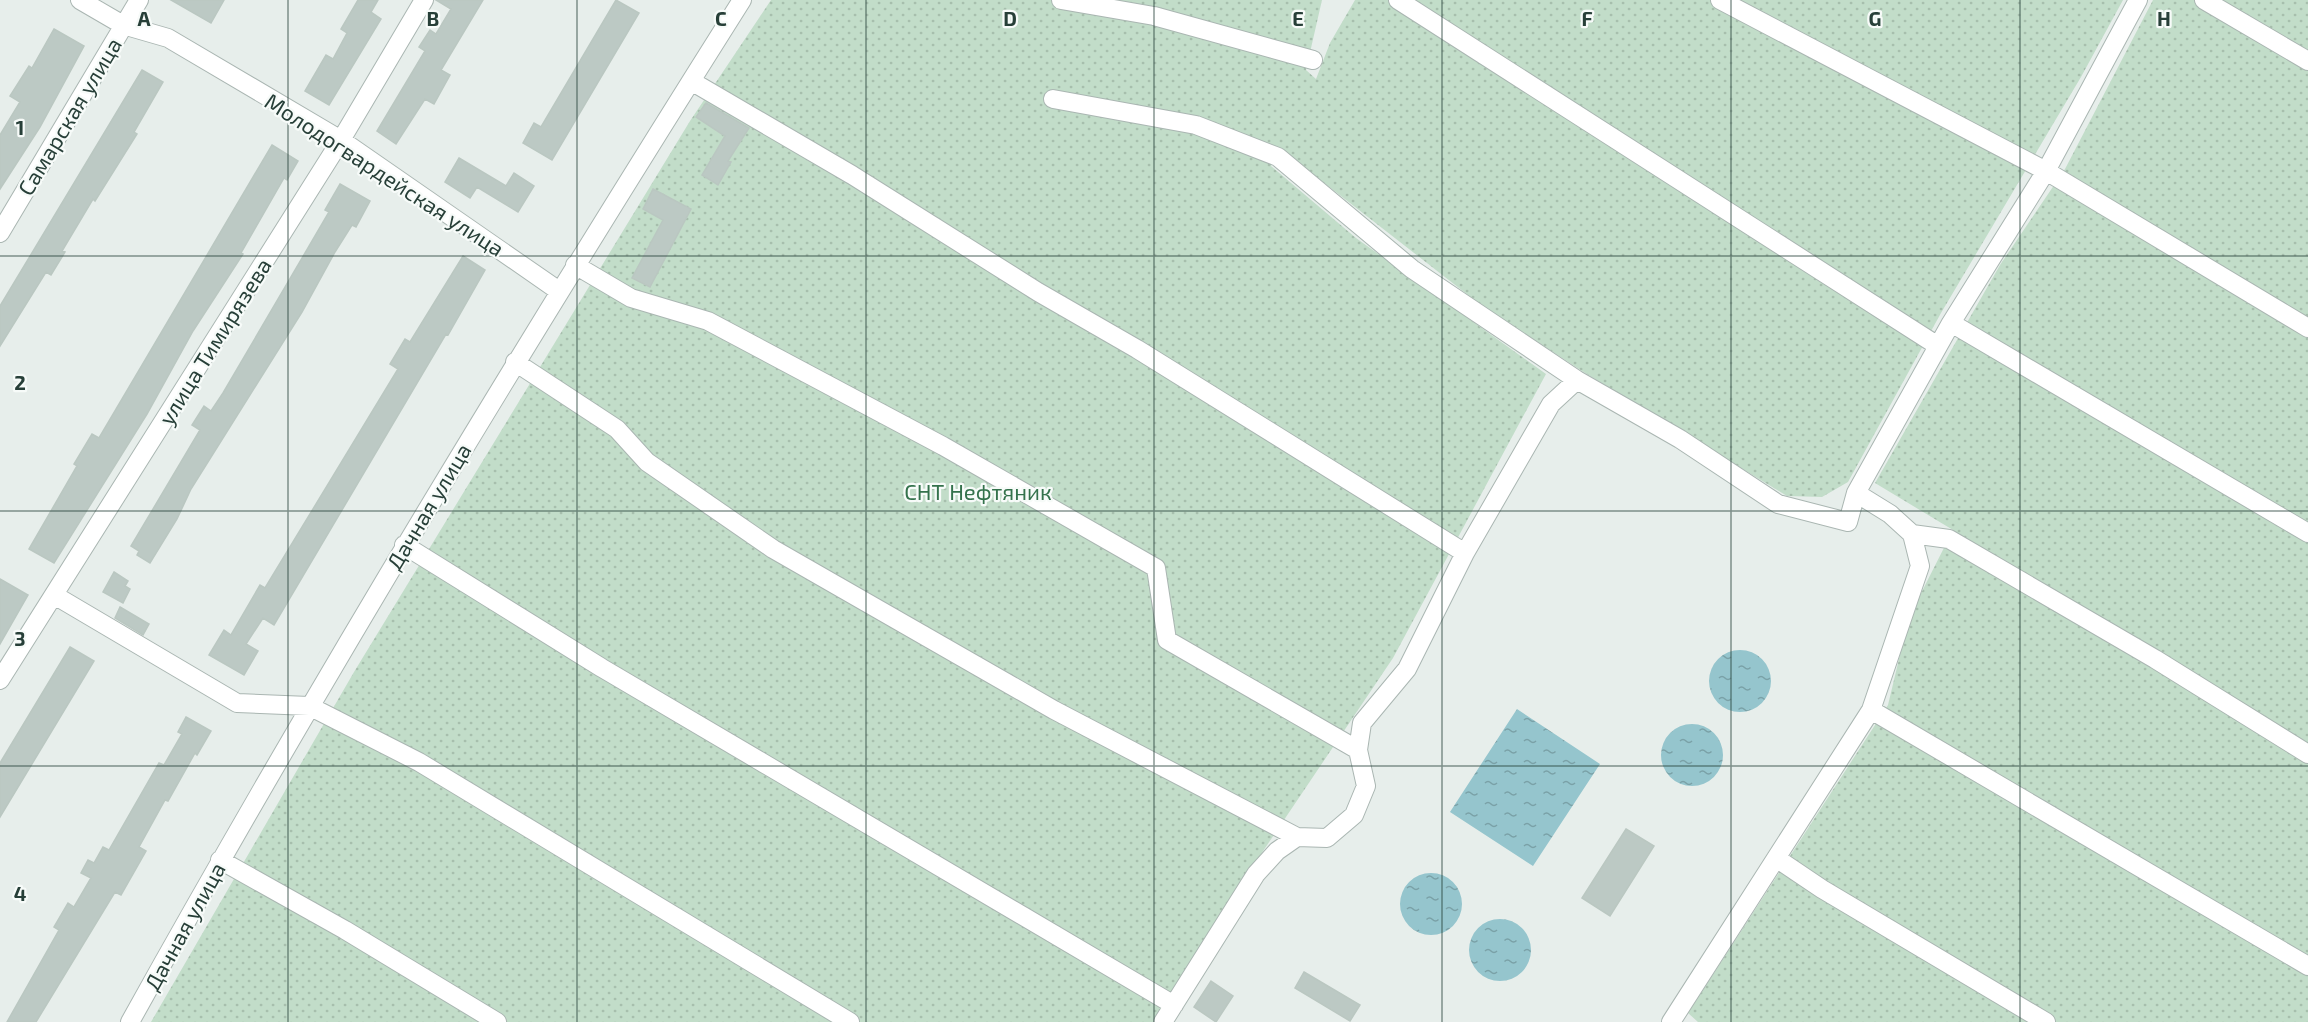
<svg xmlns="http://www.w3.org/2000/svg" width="2308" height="1022" viewBox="0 0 2308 1022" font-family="'Exo 2',sans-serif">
  <defs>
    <pattern id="grass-dots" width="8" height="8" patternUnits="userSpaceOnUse" patternTransform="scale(1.5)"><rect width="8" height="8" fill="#c2ddc9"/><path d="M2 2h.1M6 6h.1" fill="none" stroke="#a7bfad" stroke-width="1.8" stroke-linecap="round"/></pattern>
    <pattern id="water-ripples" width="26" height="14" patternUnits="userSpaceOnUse" patternTransform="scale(1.5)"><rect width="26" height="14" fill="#95c5cd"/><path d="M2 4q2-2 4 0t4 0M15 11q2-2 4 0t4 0" fill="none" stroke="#7aa1a7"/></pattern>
  </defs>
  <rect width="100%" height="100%" fill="#e7eeeb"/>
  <path fill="url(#grass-dots)" d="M 771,0 L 1322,0 L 1306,70 L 1316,79 L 1330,43 L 1355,0 L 2123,0 L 2081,77 L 1941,313 L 1848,482 L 1822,497 L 1787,496 L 1582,371 L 1477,302 L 1278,147 L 1271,166 L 1356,238 L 1546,374 L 1393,658 L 1220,915 L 1154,1022 L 151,1022 L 354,672 L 690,121 Z
    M 2153,0 L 2308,0 L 2308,1022 L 1698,1022 L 1688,1013 L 1888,705 L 1909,617 L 1953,530 L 1875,483 L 2000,265 L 2065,169 Z"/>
  <path fill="url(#water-ripples)" d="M1709 681a31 31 0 1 1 62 0a31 31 0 1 1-62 0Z
    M 1517,709 L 1600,764 L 1533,866 L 1450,812 Z
    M1661 755a31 31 0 1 1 62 0a31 31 0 1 1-62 0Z
    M1400 904a31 31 0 1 1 62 0a31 31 0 1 1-62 0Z
    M1469 950a31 31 0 1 1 62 0a31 31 0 1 1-62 0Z"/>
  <path fill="#bcc9c4" stroke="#bac7c1" stroke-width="1.5" d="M 171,0 L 224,0 L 211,23 Z
    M 358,0 L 378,0 L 371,12 L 381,19 L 329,105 L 305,91 L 326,55 L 333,59 L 347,33 L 341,29 Z
    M 436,0 L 483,0 L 441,70 L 450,75 L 434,104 L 425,99 L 396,144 L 377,131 L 425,51 L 419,47 L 430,30 L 436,34 L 451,9 Z
    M 616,0 L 639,13 L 552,160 L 523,143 L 534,123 L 541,127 Z
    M 54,29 L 84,46 L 40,127 L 0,189 L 0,135 L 20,102 L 10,96 L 29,66 L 32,68 Z
    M 142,70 L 163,82 L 134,132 L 137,134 L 95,201 L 93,199 L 62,251 L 65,252 L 51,275 L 46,272 L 0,346 L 0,306 Z
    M 706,103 L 749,128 L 728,161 L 731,162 L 718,185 L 702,175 L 725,136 L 696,117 Z
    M 272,145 L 298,161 L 287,180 L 284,178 L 241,253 L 243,254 L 193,331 L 147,414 L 54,563 L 29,549 L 77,466 L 74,464 L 92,434 L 99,438 Z
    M 459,158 L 506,186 L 514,173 L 534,186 L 518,212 L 477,187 L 470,198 L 445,182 Z
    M 340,184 L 370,201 L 356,227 L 352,225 L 335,252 L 302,312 L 191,489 L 177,519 L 150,563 L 137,555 L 139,551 L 131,546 L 200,430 L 192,425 L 204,406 L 211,411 L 223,393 L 329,212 L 325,210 Z
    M 653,189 L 691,209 L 650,287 L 632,278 L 663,220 L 643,209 Z
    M 463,256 L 485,270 L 448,335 L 446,334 L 274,625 L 263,618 L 246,644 L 258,651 L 244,675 L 209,655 L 224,630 L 231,635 L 260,585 L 265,588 L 398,369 L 390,364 L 405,339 L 410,342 Z
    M 114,572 L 128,581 L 125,586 L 130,589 L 123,603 L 103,592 Z
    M 0,579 L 28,595 L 0,644 Z
    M 120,607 L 149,624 L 143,635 L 115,618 Z
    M 70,647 L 94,661 L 0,817 L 0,763 Z
    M 186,717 L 211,731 L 197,755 L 195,753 L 168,801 L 165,800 L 139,847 L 146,851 L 121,895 L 115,892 L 36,1022 L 7,1022 L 59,930 L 54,927 L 68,903 L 74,907 L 91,878 L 81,873 L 88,860 L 94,863 L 103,847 L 109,850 L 159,763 L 164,765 L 182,734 L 178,732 Z
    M 1626,829 L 1654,846 L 1610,916 L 1582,898 Z
    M 1304,972 L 1360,1005 L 1350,1021 L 1295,988 Z
    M 1211,981 L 1233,996 L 1216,1022 L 1194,1007 Z"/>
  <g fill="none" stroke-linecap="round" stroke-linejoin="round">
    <g stroke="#aab6b2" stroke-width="20">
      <path id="minor" d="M 80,0 L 123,25 L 168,38 L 341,140 L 559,291
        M 1061,0 L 1154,16 L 1313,60
        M 1398,0 L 1938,346
        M 1720,0 L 2046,171 L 2308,328
        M 2204,0 L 2308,61
        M 691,81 L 852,175 L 1038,292 L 1137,349 L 1465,553
        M 1053,99 L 1196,125 L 1278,157 L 1412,269 L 1577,380 L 1680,439 L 1778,504 L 1848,522 L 1856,493 L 1951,323 L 2046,171 L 2138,0
        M 0,233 L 139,0
        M 575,265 L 631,298 L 708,321 L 943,446 L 1156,568 L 1167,640 L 1358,750
        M 1951,323 L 2308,533
        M 515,362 L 617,429 L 647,462 L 773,549 L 1054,710 L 1297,837
        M 1912,534 L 1949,539 L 2155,659 L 2308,754
        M 404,545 L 602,668 L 1174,1005
        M 54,595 L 237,703 L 309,706 L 419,762 L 850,1022
        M 0,680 L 341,140 L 424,0
        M 1871,710 L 2308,966
        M 1776,858 L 1822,889 L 2046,1022
        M 220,860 L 345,930 L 497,1022
        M 130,1022 C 323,675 530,336 742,0
        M 1163,1022 L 1256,874 L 1277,851 L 1297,837 L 1327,838 L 1354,815 L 1366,786 L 1358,750 L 1362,723 L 1407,669 L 1465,553 L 1551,404 L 1577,380
        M 1671,1022 L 1871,710 L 1920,566 L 1912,534 L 1890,514 L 1856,493"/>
    </g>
    <use href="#minor" stroke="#fff" stroke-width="18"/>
  </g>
  <path fill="none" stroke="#273f38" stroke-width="1.5" stroke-opacity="0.55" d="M 288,0 L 288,1022M 577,0 L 577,1022M 866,0 L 866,1022M 1154,0 L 1154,1022M 1442,0 L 1442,1022M 1731,0 L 1731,1022M 2020,0 L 2020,1022M 0,256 L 2308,256M 0,511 L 2308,511M 0,766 L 2308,766"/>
  <g text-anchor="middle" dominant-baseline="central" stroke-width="4.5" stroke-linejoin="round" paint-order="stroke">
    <g font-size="22" fill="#273f38" stroke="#f7fbf9">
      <text transform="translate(69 116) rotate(-59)">Самарская улица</text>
      <text transform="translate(385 174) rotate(33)">Молодогвардейская улица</text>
      <text transform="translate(214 341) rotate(-58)">улица Тимирязева</text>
      <text transform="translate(428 506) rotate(-59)">Дачная улица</text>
      <text transform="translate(184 926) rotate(-61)">Дачная улица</text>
    </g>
    <g font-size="22" fill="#34724c" stroke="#f7fbf9">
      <text x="978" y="491">СНТ Нефтяник</text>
    </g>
  </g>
  <g font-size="20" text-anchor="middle" font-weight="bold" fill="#273f38" stroke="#f7fbf9" stroke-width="4.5" stroke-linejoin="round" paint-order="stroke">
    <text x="144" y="26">A</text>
    <text x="433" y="26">B</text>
    <text x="721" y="26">C</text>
    <text x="1010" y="26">D</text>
    <text x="1298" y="26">E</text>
    <text x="1587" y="26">F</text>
    <text x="1875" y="26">G</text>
    <text x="2164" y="26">H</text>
    <text x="20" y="135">1</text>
    <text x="20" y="390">2</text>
    <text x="20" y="646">3</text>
    <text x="20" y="901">4</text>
  </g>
</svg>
